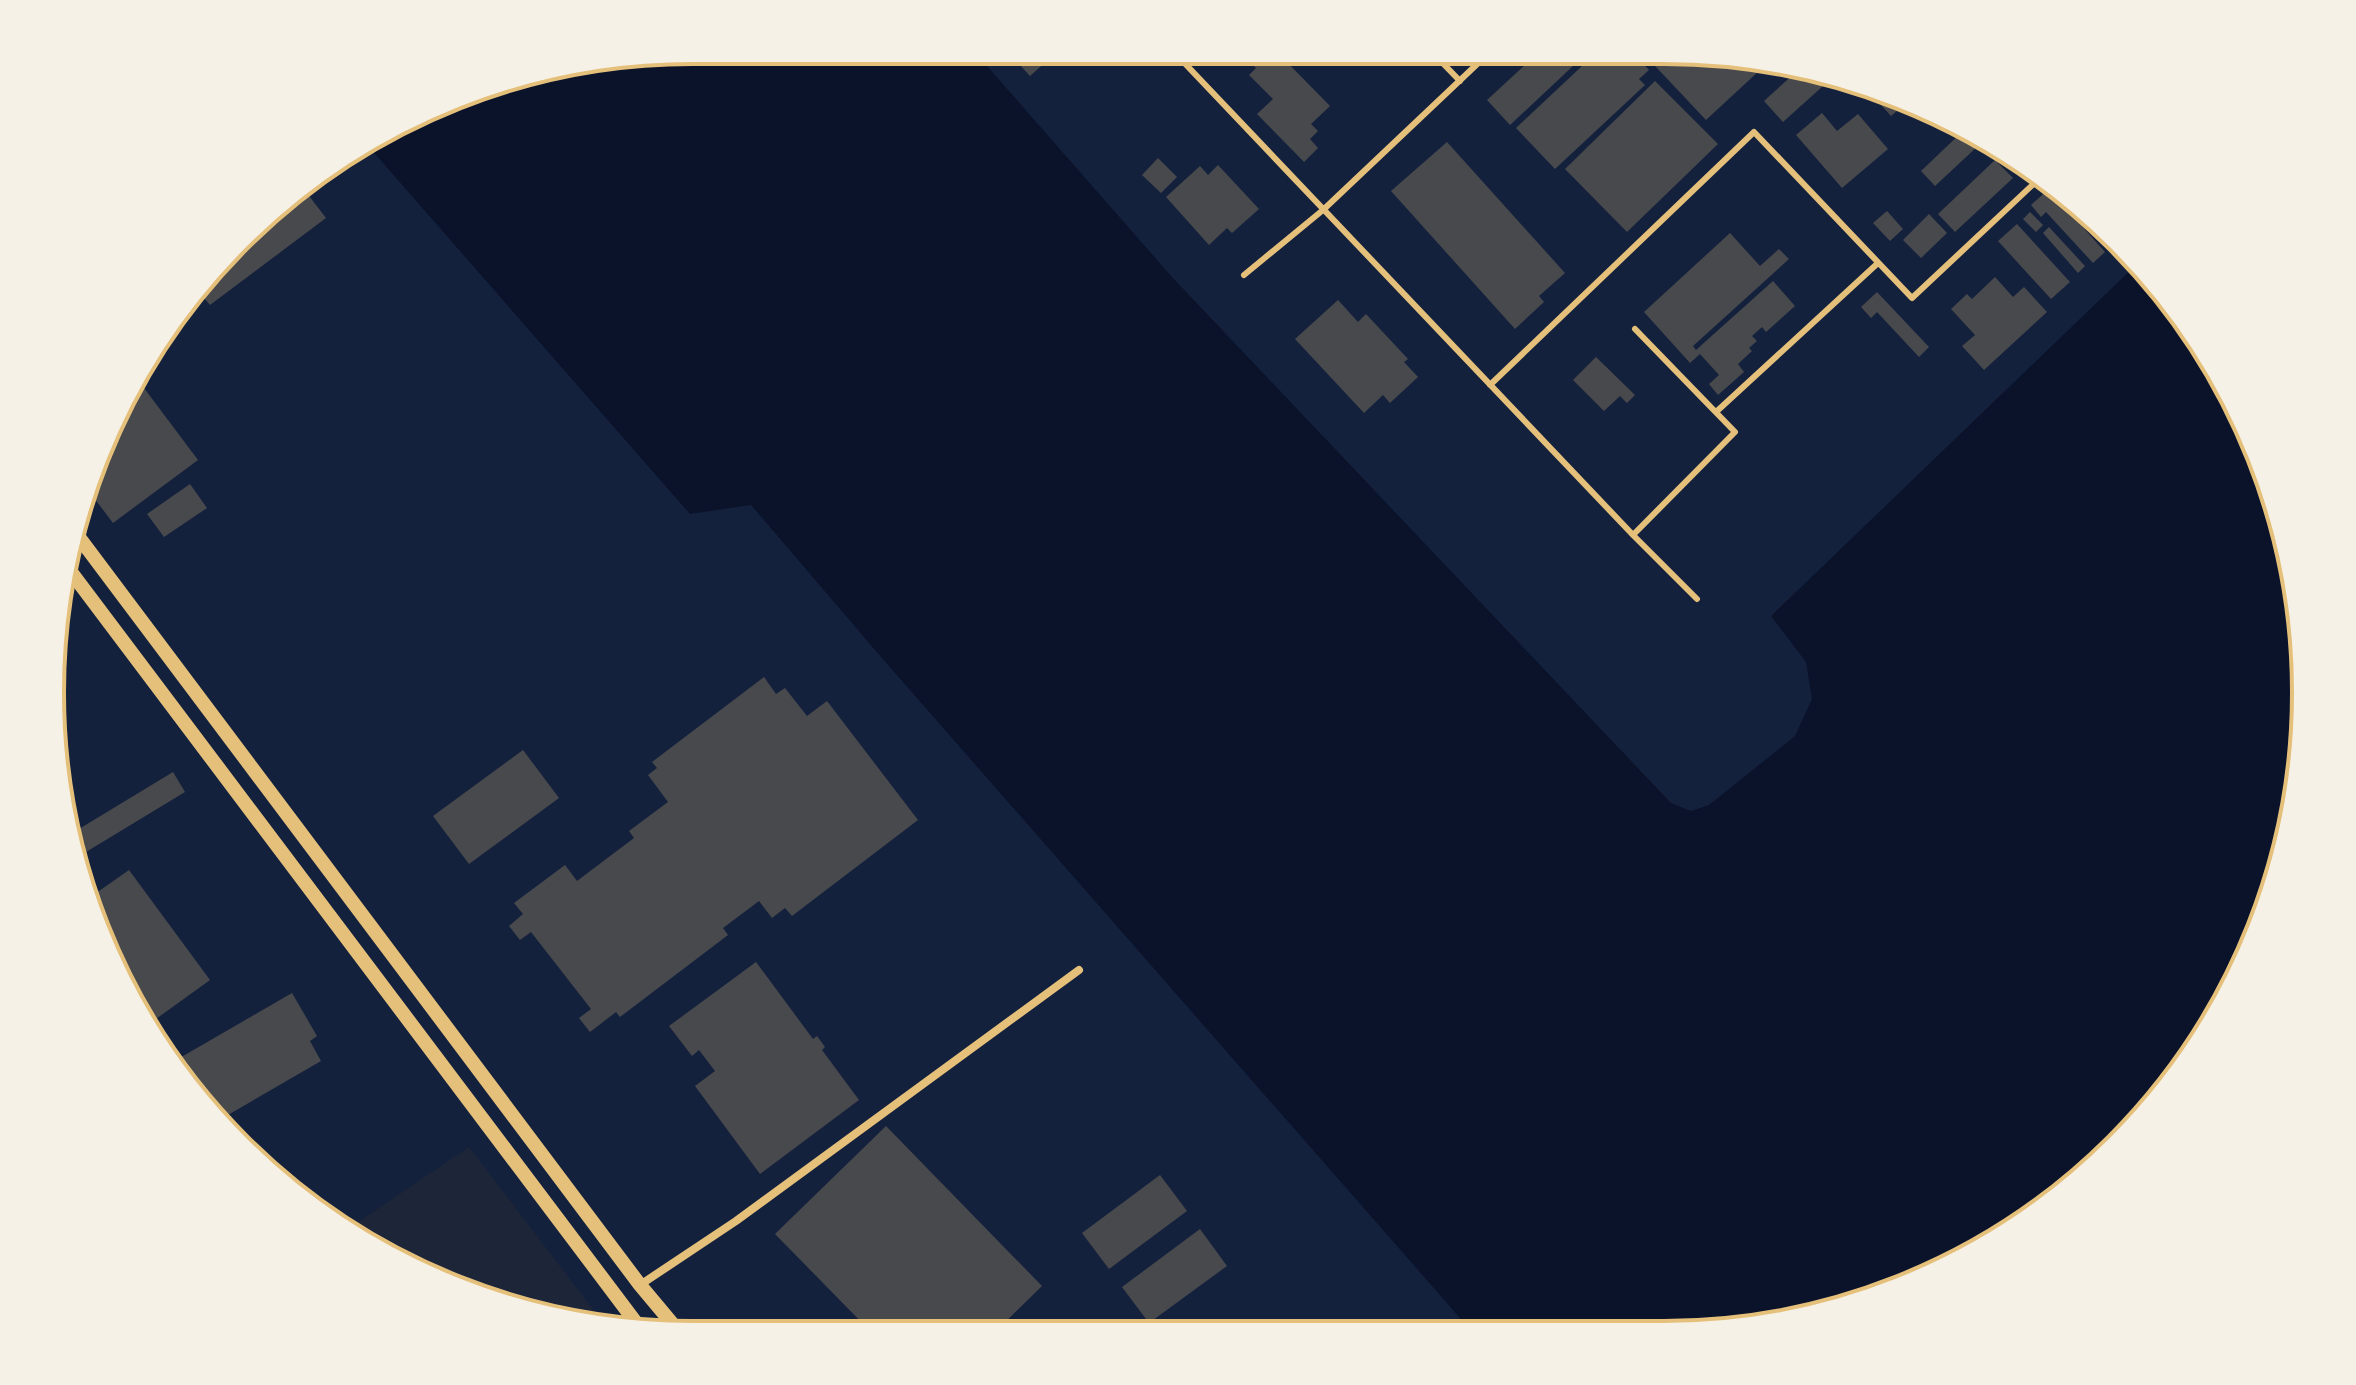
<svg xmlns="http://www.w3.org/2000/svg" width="2356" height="1385" viewBox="0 0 2356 1385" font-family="Montserrat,sans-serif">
  <rect width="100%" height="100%" fill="#14213d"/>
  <path fill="#1d2539" d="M 469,1147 L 605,1325 L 486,1301 L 345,1231 Z"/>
  <path fill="#0b132b" d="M 692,50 L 973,50 L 1172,277 L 1671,803 L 1691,811 L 1709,805 L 1795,736 L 1812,699 L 1806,662 L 1771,616 L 2138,263 L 2197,335 L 2257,446 L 2294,567 L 2306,692 L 2294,817 L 2257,938 L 2198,1049 L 2117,1147 L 1985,1249 L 1870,1301 L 1706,1334 L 1474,1334 L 881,657 L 751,505 L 690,514 L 369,147 L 486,84 Z"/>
  <path fill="#48494c" d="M 1006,50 L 1021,50 L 1058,51 L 1030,76 Z
    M 1239,51 L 1276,51 L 1330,106 L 1311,124 L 1318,131 L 1310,139 L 1318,148 L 1304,162 L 1257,114 L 1273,99 L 1249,75 L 1256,68 Z
    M 1540,51 L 1589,51 L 1510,125 L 1487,100 Z
    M 1598,51 L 1631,51 L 1649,70 L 1639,79 L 1645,85 L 1555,169 L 1516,128 Z
    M 1641,51 L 1706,51 L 1751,60 L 1760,70 L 1706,120 Z
    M 1798,70 L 1833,77 L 1783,122 L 1764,101 Z
    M 1655,81 L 1718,144 L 1627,232 L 1565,169 Z
    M 1860,82 L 1870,84 L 1907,102 L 1891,116 Z
    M 1822,113 L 1837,131 L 1858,114 L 1888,149 L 1842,188 L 1796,135 Z
    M 1964,130 L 1979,145 L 1935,186 L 1921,171 Z
    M 1447,142 L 1565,273 L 1539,296 L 1544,302 L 1515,329 L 1391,191 Z
    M 1158,158 L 1177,177 L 1161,193 L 1142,175 Z
    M 1995,160 L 2013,178 L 1955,232 L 1938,214 Z
    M 1218,165 L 1259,209 L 1232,233 L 1227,228 L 1209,245 L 1166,197 L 1200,166 L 1208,175 Z
    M 300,184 L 326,218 L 210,305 L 199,292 Z
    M 2049,189 L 2105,252 L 2093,263 L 2046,212 L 2041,217 L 2031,205 Z
    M 1887,211 L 1903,229 L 1890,241 L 1873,223 Z
    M 2030,212 L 2043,225 L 2036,232 L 2023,219 Z
    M 1929,214 L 1947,233 L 1921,258 L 1903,240 Z
    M 2017,224 L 2070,282 L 2051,299 L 1998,241 Z
    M 2049,227 L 2085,266 L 2078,273 L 2043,233 Z
    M 1730,233 L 1760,266 L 1779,249 L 1789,259 L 1693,346 L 1696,350 L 1773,281 L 1795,306 L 1766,332 L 1762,327 L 1752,336 L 1757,341 L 1749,348 L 1752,351 L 1738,364 L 1744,372 L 1718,395 L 1709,384 L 1719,375 L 1700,354 L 1690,363 L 1644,312 Z
    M 1995,277 L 2013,297 L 2024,287 L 2047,312 L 1984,370 L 1962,346 L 1975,335 L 1951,309 L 1967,294 L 1972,299 Z
    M 1877,292 L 1929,347 L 1919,357 L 1877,312 L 1871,318 L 1861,307 Z
    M 1338,300 L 1358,322 L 1366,314 L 1408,359 L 1404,362 L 1418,377 L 1390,403 L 1383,395 L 1364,413 L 1295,339 Z
    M 1596,357 L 1635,395 L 1627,403 L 1620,396 L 1604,411 L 1573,380 Z
    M 138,380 L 198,460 L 113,523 L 88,490 Z
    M 190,484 L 207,508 L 164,537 L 147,514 Z
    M 764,677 L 776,694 L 785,688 L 807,716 L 827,701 L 918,820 L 792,916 L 785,908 L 772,918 L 759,901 L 723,928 L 728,935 L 620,1017 L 616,1012 L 590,1032 L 579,1018 L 591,1009 L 531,932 L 520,940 L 509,926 L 523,914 L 514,903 L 565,865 L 577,881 L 634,838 L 629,831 L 668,802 L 648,775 L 657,768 L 652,762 Z
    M 523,750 L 559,798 L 469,864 L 433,816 Z
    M 173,772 L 185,792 L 86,852 L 74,832 Z
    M 129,870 L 210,980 L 149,1024 L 99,938 L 89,898 Z
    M 756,962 L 813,1039 L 817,1036 L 825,1047 L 822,1050 L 859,1100 L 760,1174 L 695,1086 L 715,1071 L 699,1050 L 692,1056 L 669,1026 Z
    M 292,993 L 317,1036 L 310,1041 L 321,1061 L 221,1119 L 183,1084 L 171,1063 Z
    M 886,1126 L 1042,1286 L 993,1334 L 873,1334 L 775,1234 Z
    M 1160,1175 L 1187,1211 L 1109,1269 L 1082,1233 Z
    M 1200,1229 L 1227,1266 L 1149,1323 L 1122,1287 Z
    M 1195,1323 L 1203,1334 L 1181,1334 Z"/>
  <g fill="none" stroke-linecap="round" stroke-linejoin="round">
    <path stroke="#e5c07b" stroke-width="6" d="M 1173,51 L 1633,535 L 1697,599
      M 1431,51 L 1460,81
      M 1244,275 L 1323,210 L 1491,51
      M 1490,385 L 1754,132 L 1912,298 L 2042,176
      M 1716,412 L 1878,263
      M 1633,535 L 1735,432 L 1635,329"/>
    <path stroke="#e5c07b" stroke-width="8" d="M 640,1285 L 736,1221 L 1079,970"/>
    <path stroke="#e5c07b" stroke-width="14" d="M 72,528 L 640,1285 L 681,1334
      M 68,568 L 643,1332"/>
  </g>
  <path d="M0 0H2356V1385H0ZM692 64H1664A628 628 0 0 1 2292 692V693A628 628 0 0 1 1664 1321H692A628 628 0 0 1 64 693V692A628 628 0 0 1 692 64Z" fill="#f6f1e7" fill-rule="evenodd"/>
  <path fill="none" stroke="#e5c07b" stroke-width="4" d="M692 64H1664A628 628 0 0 1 2292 692V693A628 628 0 0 1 1664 1321H692A628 628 0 0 1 64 693V692A628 628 0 0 1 692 64Z"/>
</svg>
